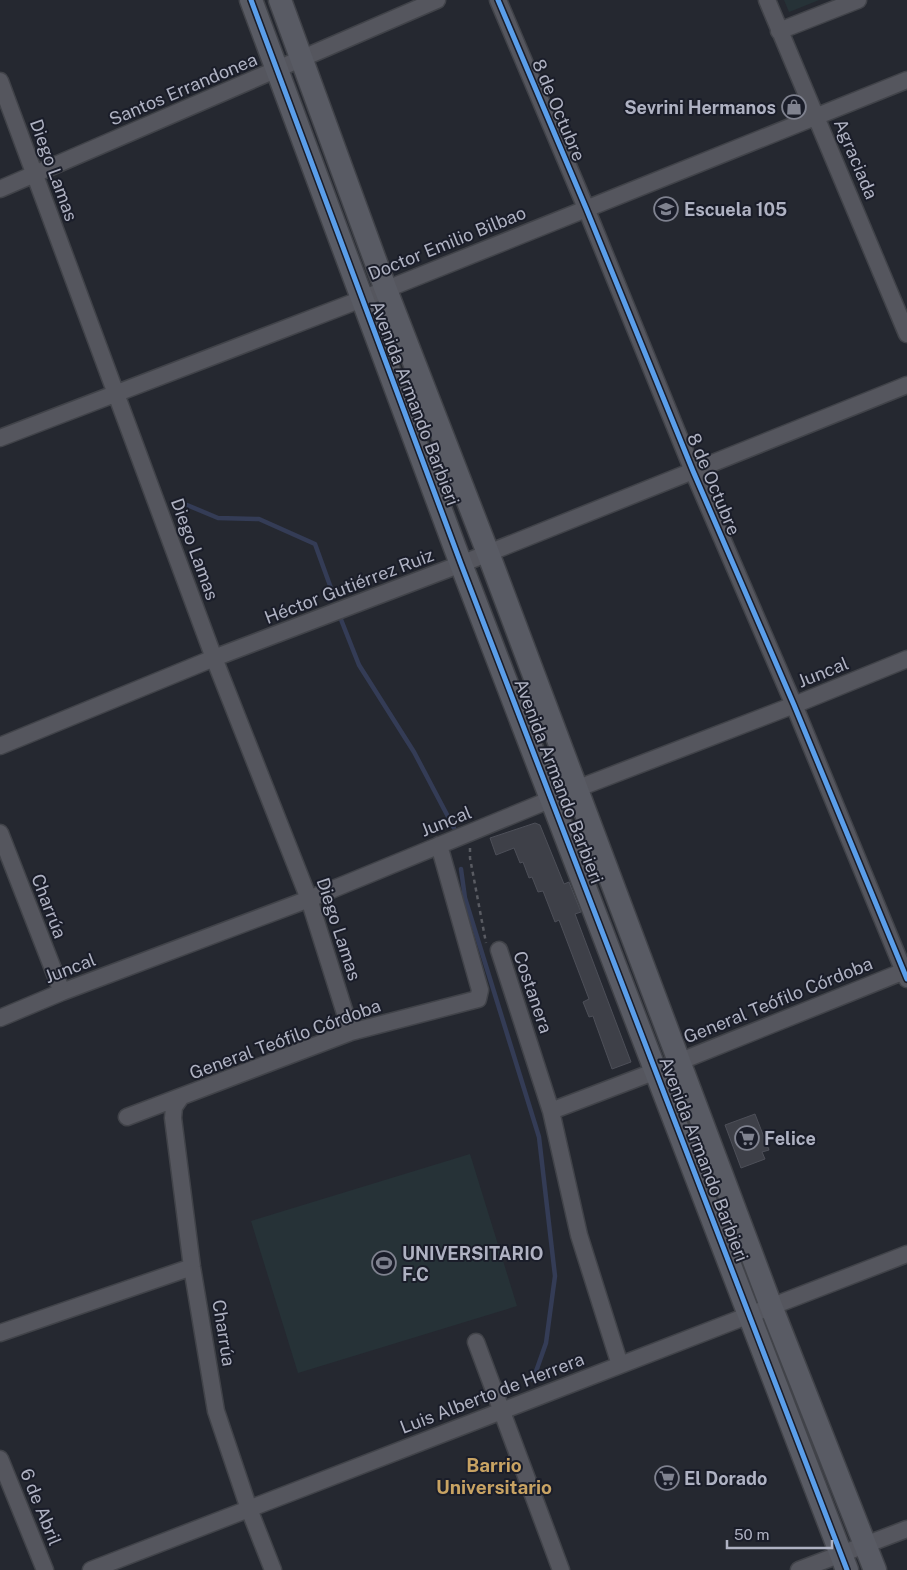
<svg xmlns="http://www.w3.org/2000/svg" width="907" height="1570" viewBox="0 0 907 1570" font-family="'Public Sans',sans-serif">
  <rect width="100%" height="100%" fill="#252830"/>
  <path fill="#263237" d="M 784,0 L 819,0 L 789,12 Z
    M 470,1154 L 517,1306 L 298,1373 L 251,1221 Z"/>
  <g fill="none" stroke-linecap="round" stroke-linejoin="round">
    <path stroke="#343c56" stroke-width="4.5" d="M 187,505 L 218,518 L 259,519 L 315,544 L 332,591
      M 340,617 L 359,665 L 414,752 L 454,828
      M 461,869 L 465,898 L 539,1137 L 555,1276 L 546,1343 L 533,1380"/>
  </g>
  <path fill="#3e4048" stroke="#4d4f58" d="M 535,823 L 540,825 L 564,884 L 569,882 L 581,912 L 575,914 L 631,1062 L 612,1069 L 595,1022 L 593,1016 L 589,1017 L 583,1002 L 589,999 L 559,920 L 555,922 L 543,891 L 538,892 L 532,877 L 529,878 L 523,862 L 520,863 L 514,848 L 496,855 L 490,838 Z
    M 755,1114 L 769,1150 L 762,1152 L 765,1159 L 741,1168 L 725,1125 Z"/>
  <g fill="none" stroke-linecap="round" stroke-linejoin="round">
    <g stroke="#414349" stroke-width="19">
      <path id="street" d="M 498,0 L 586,208 L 693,471 L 794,705 L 907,979
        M 767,0 L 907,334
        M 779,31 L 858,0
        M 0,81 L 214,658 L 309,899 L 351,1032
        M 0,189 L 437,0
        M 0,438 L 362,299 L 907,80
        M 0,746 L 214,658 L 461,564 L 907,385
        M 0,833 L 62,992
        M 499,950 L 551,1111 L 579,1235 L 620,1365
        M 0,1018 L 62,992 L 309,899 L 576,789 L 794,705 L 907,659
        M 181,1097 L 174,1107 L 173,1118 L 192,1267 L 216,1411 L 249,1509 L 273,1570
        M 551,1111 L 656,1071 L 907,970
        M 127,1117 L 351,1032 L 478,999 L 480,990 L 439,845
        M 0,1333 L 192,1267
        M 476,1342 L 561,1570
        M 0,1459 L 45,1570
        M 91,1570 L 907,1254
        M 799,1570 L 907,1529"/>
    </g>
    <g stroke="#414349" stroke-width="25">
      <path id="secondary" d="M 251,0 L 461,564 L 847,1570
        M 280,0 L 386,290 L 488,553 L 771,1306 L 875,1570"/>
    </g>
    <path stroke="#595b62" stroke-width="2.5" stroke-dasharray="4 4" stroke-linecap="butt" d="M 470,848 L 470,858 L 486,943"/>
    <use href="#street" stroke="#55565e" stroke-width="16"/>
    <use href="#secondary" stroke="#595b64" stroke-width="22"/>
    <g stroke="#1a1d29" stroke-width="8">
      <path id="cycleway" d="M 251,0 L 461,564 L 847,1570
        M 498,0 L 586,208 L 693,471 L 794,705 L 907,979"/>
    </g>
    <use href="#cycleway" stroke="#5a9eea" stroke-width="5"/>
  </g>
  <defs>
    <g id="shop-ring" transform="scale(1.25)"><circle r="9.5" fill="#1a1d29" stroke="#7f828f" stroke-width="1.5"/><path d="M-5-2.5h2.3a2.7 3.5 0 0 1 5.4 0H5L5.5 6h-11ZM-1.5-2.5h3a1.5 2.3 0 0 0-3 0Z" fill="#7f828f"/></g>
    <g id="school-ring" transform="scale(1.25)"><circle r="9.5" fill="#1a1d29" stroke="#7f828f" stroke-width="1.5"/><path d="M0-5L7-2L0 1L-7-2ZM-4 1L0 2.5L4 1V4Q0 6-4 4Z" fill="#7f828f"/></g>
    <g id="supermarket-ring" transform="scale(1.25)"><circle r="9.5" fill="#1a1d29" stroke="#7f828f" stroke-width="1.5"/><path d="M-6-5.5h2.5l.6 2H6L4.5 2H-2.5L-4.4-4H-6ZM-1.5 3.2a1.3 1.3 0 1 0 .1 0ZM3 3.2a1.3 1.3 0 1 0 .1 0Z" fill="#7f828f"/></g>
    <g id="stadium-ring" transform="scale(1.25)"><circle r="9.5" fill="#1a1d29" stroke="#7f828f" stroke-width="1.5"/><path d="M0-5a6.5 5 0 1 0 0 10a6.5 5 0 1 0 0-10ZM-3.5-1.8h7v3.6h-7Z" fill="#7f828f"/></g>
  </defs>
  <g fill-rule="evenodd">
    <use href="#shop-ring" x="794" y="107"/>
    <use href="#school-ring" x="666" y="209"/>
    <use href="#supermarket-ring" x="747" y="1138"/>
    <use href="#stadium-ring" x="384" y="1263"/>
    <use href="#supermarket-ring" x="667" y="1478"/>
  </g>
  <g text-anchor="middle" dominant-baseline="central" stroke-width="4" stroke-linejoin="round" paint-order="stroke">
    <g font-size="18" fill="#afb2c2" stroke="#1a1d29">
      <text transform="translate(183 89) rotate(-23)">Santos Errandonea</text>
      <text transform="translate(559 110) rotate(67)">8 de Octubre</text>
      <text transform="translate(856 159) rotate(67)">Agraciada</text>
      <text transform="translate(54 170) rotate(70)">Diego Lamas</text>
      <text transform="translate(447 243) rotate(-22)">Doctor Emilio Bilbao</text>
      <text transform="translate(415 403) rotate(69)">Avenida Armando Barbieri</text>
      <text transform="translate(714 484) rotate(67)">8 de Octubre</text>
      <text transform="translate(195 549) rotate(70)">Diego Lamas</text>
      <text transform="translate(349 586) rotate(-21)">Héctor Gutiérrez Ruiz</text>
      <text transform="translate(823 672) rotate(-22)">Juncal</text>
      <text transform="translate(559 781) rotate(69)">Avenida Armando Barbieri</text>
      <text transform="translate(446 821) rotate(-22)">Juncal</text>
      <text transform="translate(49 906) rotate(69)">Charrúa</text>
      <text transform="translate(339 929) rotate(72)">Diego Lamas</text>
      <text transform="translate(70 968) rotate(-21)">Juncal</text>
      <text transform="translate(533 992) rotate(71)">Costanera</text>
      <text transform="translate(778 1000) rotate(-22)">General Teófilo Córdoba</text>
      <text transform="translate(285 1039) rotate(-20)">General Teófilo Córdoba</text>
      <text transform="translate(704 1159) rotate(69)">Avenida Armando Barbieri</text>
      <text transform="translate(224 1333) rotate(81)">Charrúa</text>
      <text transform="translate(492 1393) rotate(-21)">Luis Alberto de Herrera</text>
      <text transform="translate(41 1507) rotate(68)">6 de Abril</text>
    </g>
    <g font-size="18" font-weight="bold" fill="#afb2c2" stroke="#1a1d29" text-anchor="start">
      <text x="776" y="107" text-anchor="end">Sevrini Hermanos</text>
      <text x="684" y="209">Escuela 105</text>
      <text x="764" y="1138">Felice</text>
      <text x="402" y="1253">UNIVERSITARIO<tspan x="402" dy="21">F.C</tspan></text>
      <text x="684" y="1478">El Dorado</text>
    </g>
    <g font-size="19" font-weight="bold" fill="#c8a363" stroke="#1a1d29">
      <text x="494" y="1465">Barrio<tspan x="494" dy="22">Universitario</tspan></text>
    </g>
  </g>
  <path d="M727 1540v8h105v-8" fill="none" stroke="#afb2c2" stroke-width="2.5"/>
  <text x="734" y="1540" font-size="15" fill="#afb2c2" stroke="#1a1d29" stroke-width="4" paint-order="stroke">50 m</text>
</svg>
